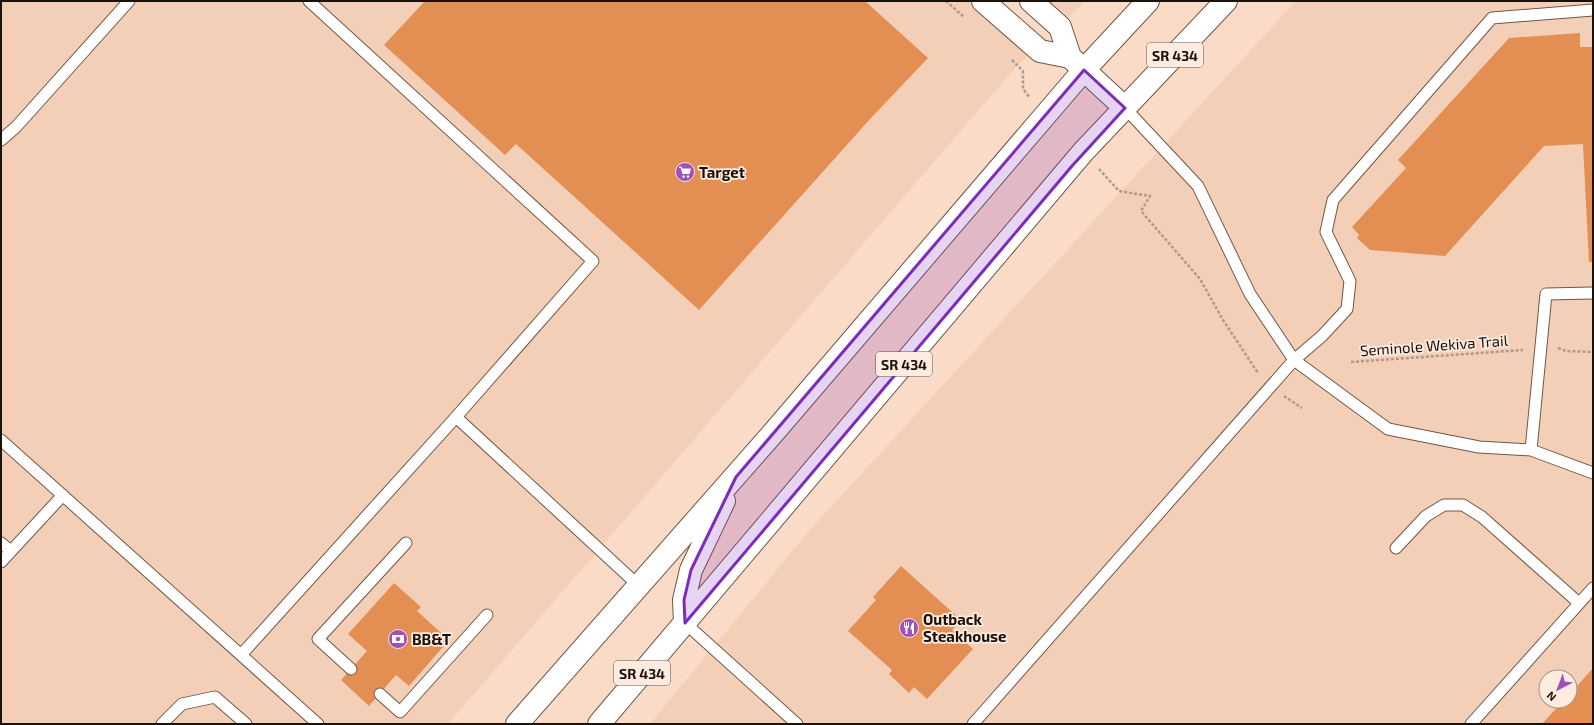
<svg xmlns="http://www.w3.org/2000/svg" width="1594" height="725" viewBox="0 0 1594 725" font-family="'Exo 2',sans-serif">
  <rect width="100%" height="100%" fill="#f9dbc8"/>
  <path fill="#f4cfb8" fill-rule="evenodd" d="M 1,1 L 988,1 L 1038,46 L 1016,67 L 448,724 L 1,724 Z
    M 1030,1 L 1085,1 L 1058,27 Z
    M 1296,1 L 1593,1 L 1593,724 L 650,724 L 808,532 ZM 1546,677 L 1570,677 L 1570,701 L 1546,701 Z"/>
  <path fill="#e38f54" d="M 425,1 L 865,1 L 928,58 L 871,118 L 699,310 L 516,144 L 505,155 L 384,45 Z
    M 1580,33 L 1580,47 L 1593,47 L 1593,262 L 1589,262 L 1583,144 L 1544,146 L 1445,256 L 1370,250 L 1357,238 L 1359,235 L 1352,227 L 1406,168 L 1398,160 L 1509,38 Z
    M 901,566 L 961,620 L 952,630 L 973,649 L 927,699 L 914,687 L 909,693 L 889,674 L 892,670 L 848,631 L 876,600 L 873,597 Z
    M 394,583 L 421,607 L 417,611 L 449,640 L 409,686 L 396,675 L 369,706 L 341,680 L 367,651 L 348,634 Z
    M 1593,668 L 1593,724 L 1542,724 L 1563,701 L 1570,701 L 1570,694 Z"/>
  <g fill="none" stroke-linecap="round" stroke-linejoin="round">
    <g stroke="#705646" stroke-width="13">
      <path id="lane" d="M 1125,108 L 1198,186 L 1250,294 L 1294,360 L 1388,429 L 1479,447 L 1531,450 L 1593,473
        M 1,140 L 16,127 L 129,1
        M 456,417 L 639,586
        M 1,440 L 318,724
        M 1531,450 L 1546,294 L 1593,293
        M 1,543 L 11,551
        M 1396,548 L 1426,516 L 1444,505 L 1463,505 L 1482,517 L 1579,603
        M 1,562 L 63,495
        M 685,623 L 797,724
        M 241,655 L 456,417 L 593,261 L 309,1
        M 351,669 L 318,639 L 406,543
        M 380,694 L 400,712 L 487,615
        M 162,724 L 182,704 L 215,697 L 246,724
        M 973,724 L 1294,360 L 1322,336 L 1347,309 L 1350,281 L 1326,232 L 1333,200 L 1492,18 L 1593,10
        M 1471,724 L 1593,588"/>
    </g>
    <g stroke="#705646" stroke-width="24">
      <path id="secondary" d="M 983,1 L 1040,51 L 1070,57
        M 1031,1 L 1060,27 L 1070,57 L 1125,108"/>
    </g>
    <g stroke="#705646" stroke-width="24">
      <path id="primary" d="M 685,623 L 684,600 L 691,570 L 724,501
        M 517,724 L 774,432 L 1084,70 L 1148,1
        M 599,724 L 1083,152 L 1226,1"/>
    </g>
    <path stroke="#b1998a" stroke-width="2.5" stroke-dasharray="3 2" stroke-linecap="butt" d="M 946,1 L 964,17
      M 1012,60 L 1023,71 L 1023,89 L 1030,98
      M 1099,169 L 1119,191 L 1150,196 L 1141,211 L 1200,279 L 1223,320 L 1258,373
      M 1558,348 L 1566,351 L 1593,352
      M 1351,362 L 1523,350
      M 1284,396 L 1302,408"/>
    <use href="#lane" stroke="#fff" stroke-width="11"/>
    <use href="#secondary" stroke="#fff" stroke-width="22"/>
    <use href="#primary" stroke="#fff" stroke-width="22"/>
  </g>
  <path fill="#7b2cbf" fill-opacity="0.2" stroke="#7b2cbf" stroke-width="3" stroke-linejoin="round" d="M 1084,70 L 1125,108 L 1072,166 L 685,623 L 684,600 L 691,570 L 736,477 Z"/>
  <defs>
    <g id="supermarket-disc" transform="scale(1)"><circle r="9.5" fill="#a04fbe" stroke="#fdebdf"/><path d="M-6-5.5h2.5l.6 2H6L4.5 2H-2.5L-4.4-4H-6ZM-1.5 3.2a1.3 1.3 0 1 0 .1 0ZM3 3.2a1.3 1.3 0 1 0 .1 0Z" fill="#fff"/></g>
    <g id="restaurant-disc" transform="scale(1)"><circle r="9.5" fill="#a04fbe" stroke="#fdebdf"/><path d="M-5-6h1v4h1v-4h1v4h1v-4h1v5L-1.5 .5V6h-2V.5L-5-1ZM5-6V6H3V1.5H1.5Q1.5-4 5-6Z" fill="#fff"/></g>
    <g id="bank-disc" transform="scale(1)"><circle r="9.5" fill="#a04fbe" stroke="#fdebdf"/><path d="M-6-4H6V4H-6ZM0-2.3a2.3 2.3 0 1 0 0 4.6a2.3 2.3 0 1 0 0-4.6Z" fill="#fff"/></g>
  </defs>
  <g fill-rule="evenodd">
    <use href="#supermarket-disc" x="685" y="172"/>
    <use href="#restaurant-disc" x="909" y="628"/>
    <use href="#bank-disc" x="398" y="639"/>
  </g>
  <g text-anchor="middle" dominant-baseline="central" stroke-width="3.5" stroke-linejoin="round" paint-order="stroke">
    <g fill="#fdebdf" stroke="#5f524b" stroke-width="1">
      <rect x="1147" y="43" width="56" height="24" rx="3"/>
      <rect x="876" y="352" width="56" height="24" rx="3"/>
      <rect x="614" y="661" width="56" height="24" rx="3"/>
    </g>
    <g font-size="14" font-weight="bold" fill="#1b110b">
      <text x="1175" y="55">SR 434</text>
      <text x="904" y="364">SR 434</text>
      <text x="642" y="673">SR 434</text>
    </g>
    <g font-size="15" font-weight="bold" fill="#1b110b" stroke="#fdebdf" text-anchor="start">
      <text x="699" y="172">Target</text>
      <text x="923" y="619">Outback<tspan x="923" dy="17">Steakhouse</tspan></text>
      <text x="412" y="639">BB&amp;T</text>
    </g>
    <g font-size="15" fill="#1b110b" stroke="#fdebdf">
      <text transform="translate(1434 345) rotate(-4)">Seminole Wekiva Trail</text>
    </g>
  </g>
  <rect width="1594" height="725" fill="none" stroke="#1b110b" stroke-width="4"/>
  <g transform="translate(1558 689) rotate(222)"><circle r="19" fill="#fdebdf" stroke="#a3948a"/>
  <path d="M0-3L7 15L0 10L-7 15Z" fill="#a04fbe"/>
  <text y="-6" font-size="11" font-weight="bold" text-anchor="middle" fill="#1b110b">N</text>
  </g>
</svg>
